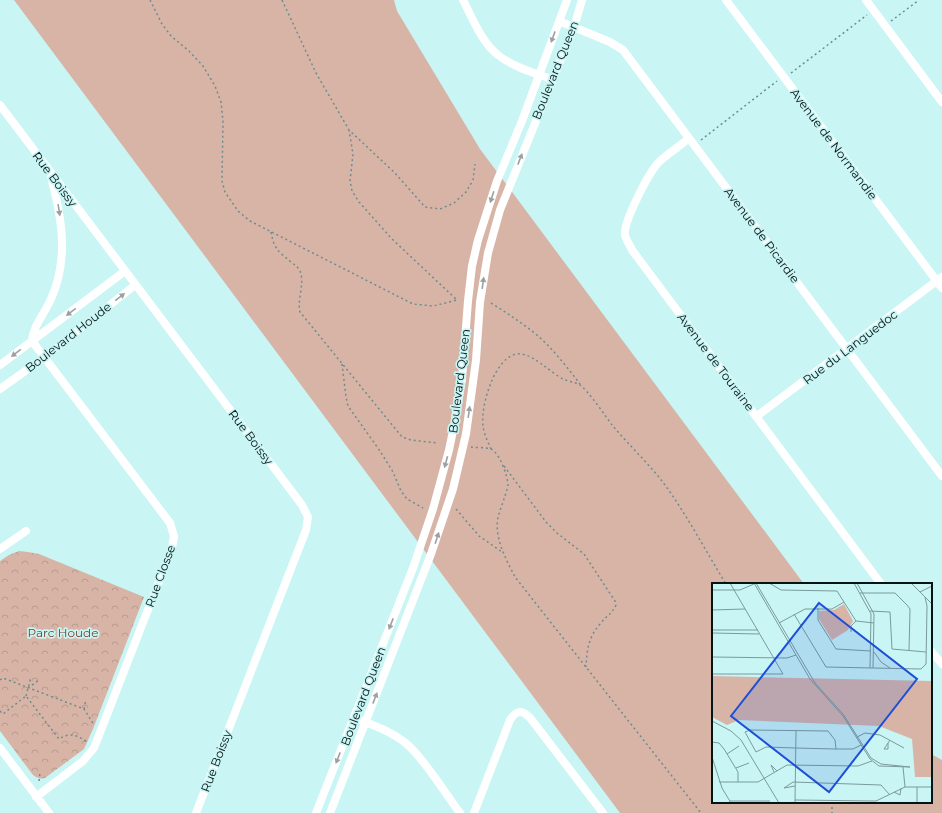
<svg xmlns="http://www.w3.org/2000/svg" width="942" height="813" viewBox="0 0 942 813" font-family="Montserrat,sans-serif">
  <defs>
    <pattern id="park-crowns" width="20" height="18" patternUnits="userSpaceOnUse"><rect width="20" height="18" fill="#d8b4a7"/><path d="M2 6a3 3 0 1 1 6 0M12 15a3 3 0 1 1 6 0" fill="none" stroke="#b89a8f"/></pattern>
  </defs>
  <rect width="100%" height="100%" fill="#c9f5f4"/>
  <path fill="#d8b4a7" d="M 14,0 L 394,0 L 397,11 L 480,149 L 804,584 L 713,584 L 713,802 L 931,802 L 931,754 L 942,760 L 942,813 L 620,813 Z"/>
  <path fill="url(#park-crowns)" d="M 19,551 L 28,552 L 39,554 L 144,597 L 93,729 L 84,749 L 45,778 C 40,779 37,778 33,775 L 0,731 L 0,561 L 9,555 Z"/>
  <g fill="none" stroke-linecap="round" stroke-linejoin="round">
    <path stroke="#6d8c8c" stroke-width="1.5" stroke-dasharray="2 3" stroke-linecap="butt" d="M 150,0 L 162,24 L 171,36 L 189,51 L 203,66 L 215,86 L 221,102 L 223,121 L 222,181 L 225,192 L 238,211 L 250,221 L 413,304 L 433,306 L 457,300 L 391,238 L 359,202 L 352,191 L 350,181 L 353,154 L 349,130
      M 282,0 L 316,73 L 349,130 L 395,173 L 425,207 L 440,209 L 454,203 L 466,192 L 473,180 L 475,164
      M 891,21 L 919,0
      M 791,73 L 867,15
      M 701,140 L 777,81
      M 271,232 C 274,249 278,251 291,262 C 295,265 298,267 300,271 C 305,284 297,298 300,312 L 402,437 L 411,440 L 437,443
      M 491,303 C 507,313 522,323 537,335 C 553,349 567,367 580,384
      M 342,364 L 346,397 L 348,406 L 380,451 L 393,472 L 401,491 L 407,499 L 423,508
      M 471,447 C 477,448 485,447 491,449 C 500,453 508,477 508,486 C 505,497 501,507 498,517 C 494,538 506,559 515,577 L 701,813
      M 491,449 C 488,442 484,434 483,426 C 481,411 488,387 495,374 C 516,337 533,359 558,376 C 566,382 573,381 580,385 C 586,388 607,418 612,425 C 628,444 647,462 662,481 C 686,513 705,550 726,584
      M 504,466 L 546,522 L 557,533 L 584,554 L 615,601 L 616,605 C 611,615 606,616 600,624 C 588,638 587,650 586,667
      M 456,509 L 479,536 L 502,552
      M 0,680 L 3,678 L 84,709 L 94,725
      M 28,688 L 39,680
      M 26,696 L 31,677
      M 84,709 L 86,699
      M 0,711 L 3,714 L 26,696 L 59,739 C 70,732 76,735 86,741
      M 39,781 L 40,773
      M 832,802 L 832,813"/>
    <path stroke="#fff" stroke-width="8" d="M 463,0 C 472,17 482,43 498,55 C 513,67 534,73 552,79
      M 726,0 L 942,288
      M 866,0 L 942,102
      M 559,21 L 610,42 L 623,50 L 942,476
      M 0,105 L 302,505 L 308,517 L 306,530 L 196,813
      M 689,138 C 680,146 669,153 660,161 C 650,170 623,222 625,235 C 626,240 630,245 632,250 L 881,584
      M 32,341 L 170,523 L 174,536 L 172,548 L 94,748 L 83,761 L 36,797
      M 32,341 C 33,326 45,313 51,299 C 69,259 62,218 51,177
      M 0,365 L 125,271
      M 0,389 L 45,357 L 135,285
      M 757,416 L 942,277
      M 0,549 L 26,531
      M 931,651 L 942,664
      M 354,718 C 373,725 394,732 409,746 C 427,763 445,793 460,813
      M 0,748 L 49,813
      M 316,813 L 413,568 L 433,509 L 449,450 L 454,426 L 462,379 L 468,301 L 472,266 L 478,240 L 497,181 L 522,121 L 567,0
      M 330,813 L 431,554 L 453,489 L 466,434 L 476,360 L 480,302 L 488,253 L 500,210 L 574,27 L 582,0
      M 474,813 L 510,720 C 517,709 523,710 531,719 L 603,813"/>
  </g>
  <defs><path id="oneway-solid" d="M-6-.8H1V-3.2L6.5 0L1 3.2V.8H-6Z"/></defs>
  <g fill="#9ba1a1">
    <use href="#oneway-solid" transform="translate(553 37) rotate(110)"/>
    <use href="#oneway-solid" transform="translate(520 159) rotate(-69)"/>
    <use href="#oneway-solid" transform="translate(492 197) rotate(108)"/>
    <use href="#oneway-solid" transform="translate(59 210) rotate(81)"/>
    <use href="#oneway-solid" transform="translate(483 283) rotate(-82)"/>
    <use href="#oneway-solid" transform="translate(120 297) rotate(-38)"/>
    <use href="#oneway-solid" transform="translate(71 312) rotate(143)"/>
    <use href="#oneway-solid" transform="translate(16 353) rotate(143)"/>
    <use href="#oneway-solid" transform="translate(469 412) rotate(-82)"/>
    <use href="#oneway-solid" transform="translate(446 462) rotate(105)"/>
    <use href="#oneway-solid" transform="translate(437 538) rotate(-72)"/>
    <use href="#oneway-solid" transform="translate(391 624) rotate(111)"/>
    <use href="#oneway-solid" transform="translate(375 698) rotate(-69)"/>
    <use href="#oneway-solid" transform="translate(338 758) rotate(111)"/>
  </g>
  <g text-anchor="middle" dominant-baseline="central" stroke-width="3.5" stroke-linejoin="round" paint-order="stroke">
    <g font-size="12" fill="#051415" stroke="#c9f5f4">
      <text transform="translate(555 70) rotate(-68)">Boulevard Queen</text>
      <text transform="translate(834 144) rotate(53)">Avenue de Normandie</text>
      <text transform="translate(55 179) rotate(53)">Rue Boissy</text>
      <text transform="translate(762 235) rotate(53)">Avenue de Picardie</text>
      <text transform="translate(68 337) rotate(-38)">Boulevard Houde</text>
      <text transform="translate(850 347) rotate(-37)">Rue du Languedoc</text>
      <text transform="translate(716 362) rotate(53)">Avenue de Touraine</text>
      <text transform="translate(459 381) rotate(-83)">Boulevard Queen</text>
      <text transform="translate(251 437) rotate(53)">Rue Boissy</text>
      <text transform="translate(160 576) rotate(-70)">Rue Closse</text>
      <text transform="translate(363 696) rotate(-69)">Boulevard Queen</text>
      <text transform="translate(216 761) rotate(-69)">Rue Boissy</text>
    </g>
    <g font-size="12" fill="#753d27" stroke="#c9f5f4">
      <text x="63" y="632">Parc Houde</text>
    </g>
  </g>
  <g transform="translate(712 583)">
    <rect width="220" height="220" fill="#c9f5f4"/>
    <path d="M 0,93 L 220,98 L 220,194 L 203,194 L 200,156 L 167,143 L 27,137 L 15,142 L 0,134 Z" fill="#d8b4a7"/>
    <path d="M 132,21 L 141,38 L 136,47 L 120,57 L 107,36 L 107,28 L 122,27 Z" fill="#d8b4a7"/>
    <path fill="none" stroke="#7b9b9b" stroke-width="1" d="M 42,0 L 98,96 L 131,133 L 158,176 L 167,183 L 198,184M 44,0 L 103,100 L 131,131 L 159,175 L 169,181 L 198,184M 57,0 L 69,7 L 125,8 L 144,38 L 162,40M 142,0 L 159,31 L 158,85M 145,0 L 162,31 L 161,85M 199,0 L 220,21M 0,7 L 28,7 L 42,1M 208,9 L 220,3M 148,10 L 183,10 L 195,22 L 198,26 L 197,68M 106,25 L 106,37 L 124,66 L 159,68M 0,27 L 33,26M 158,28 L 178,29 L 180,66 L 214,69M 82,31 L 114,84 L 209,86 L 214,81 L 215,23 L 213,14M 67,40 L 93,26 L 120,26 L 132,19M 0,47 L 46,47M 139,49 L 139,43 L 144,38M 0,50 L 47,51M 162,69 L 169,79 L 178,85M 0,74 L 75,75 L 84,72M 0,91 L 71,91 L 18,0M 0,138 L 19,148 L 29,157 L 67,220M 145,154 L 153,150 L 168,152 L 192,165M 0,159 L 7,160 L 12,166 L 26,189 L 26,199M 176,160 L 176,166 L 172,166 L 178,157M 124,166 L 123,157 L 116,148 L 38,147 L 33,149 L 44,169 L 54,164 L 84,165 L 123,166 L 141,166 L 149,162M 15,171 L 27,163M 0,174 L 10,205 L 19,220M 191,184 L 193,204M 24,185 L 37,180M 62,189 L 59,182 L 65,188M 7,199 L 46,199 L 75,182 L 146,183 L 160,178M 83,203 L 72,205 L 81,199 L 169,202 L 177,211M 182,209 L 188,212 L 189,205M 83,217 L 164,218 L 193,204 L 220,204M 17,218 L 58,218M 83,220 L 84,148M 205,220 L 205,204"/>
    <path fill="#1d4ed8" fill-opacity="0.15" stroke="#1d4ed8" stroke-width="2" d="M 107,20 L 205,96 L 117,209 L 19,133 Z"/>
    <rect width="220" height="220" fill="none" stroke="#051415" stroke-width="2"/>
  </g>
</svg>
